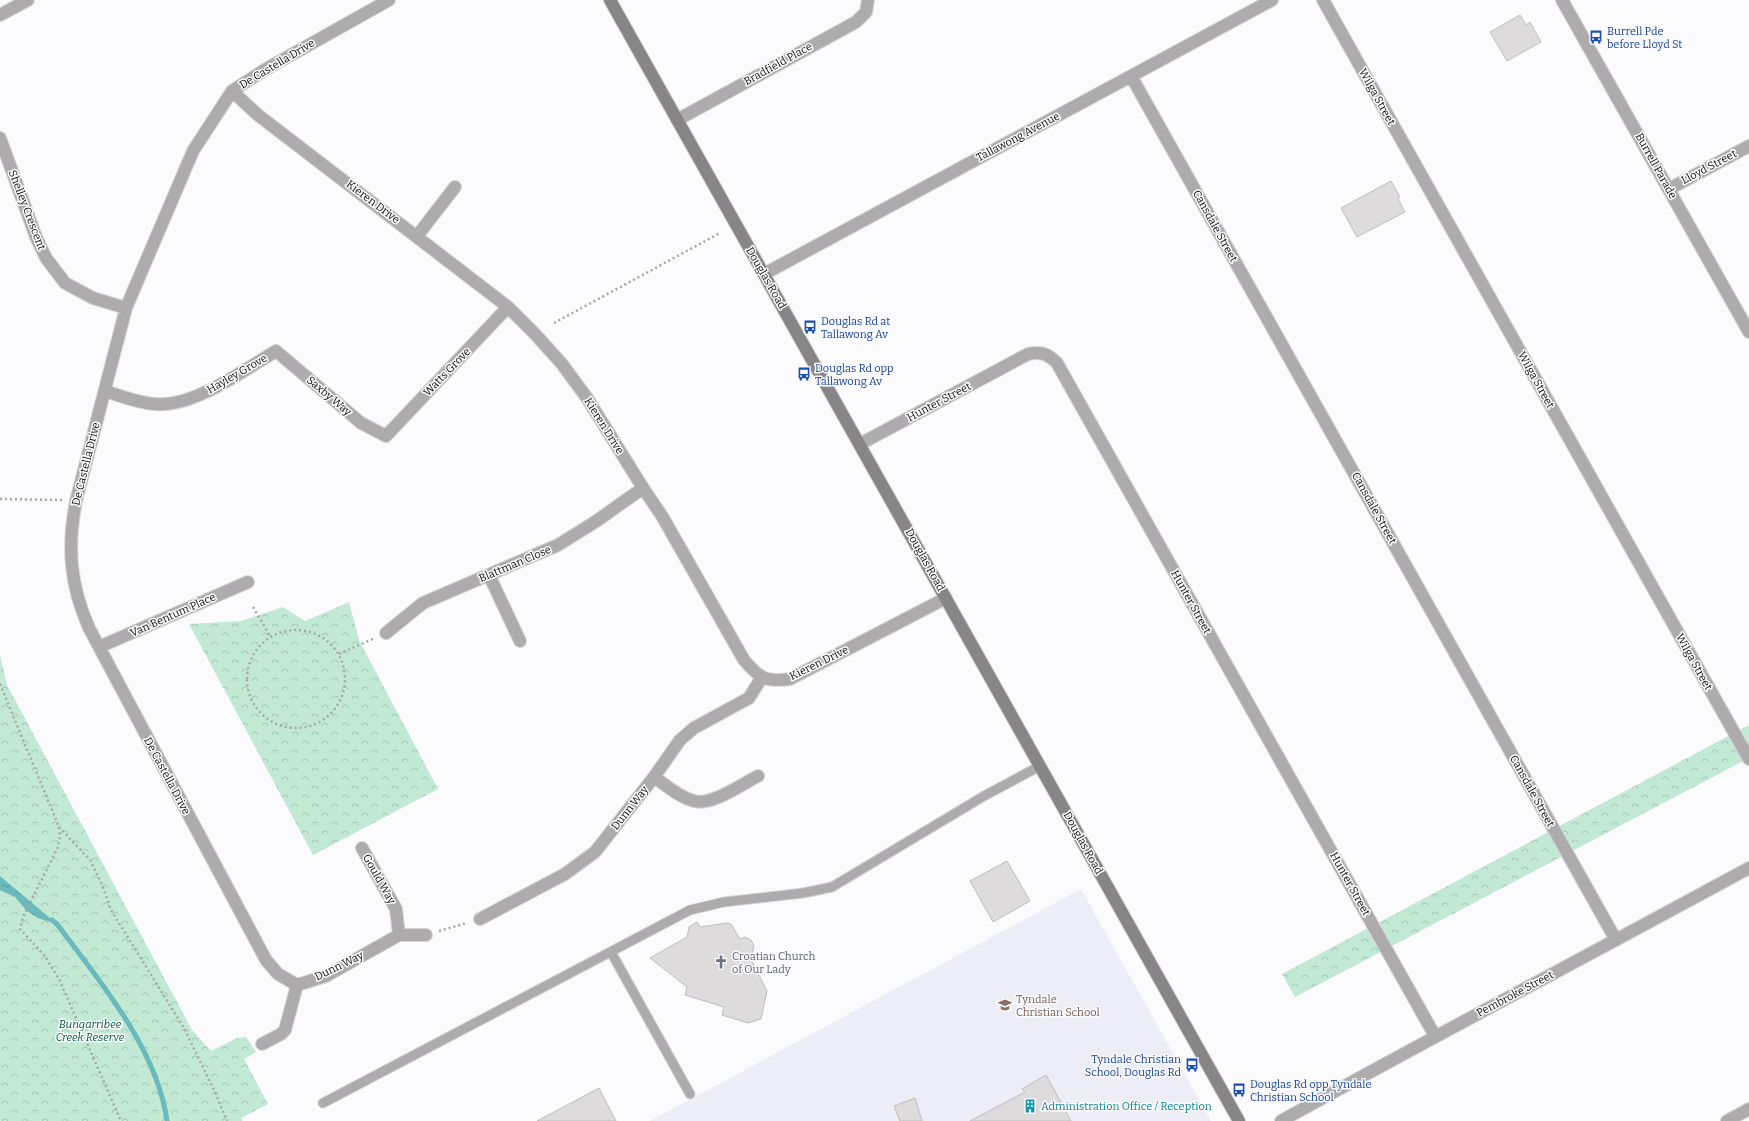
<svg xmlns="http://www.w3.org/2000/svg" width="1749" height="1121" viewBox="0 0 1749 1121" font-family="Bitter,serif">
  <defs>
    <pattern id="park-crowns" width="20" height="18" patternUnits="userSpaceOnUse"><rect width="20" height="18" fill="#c2e9d4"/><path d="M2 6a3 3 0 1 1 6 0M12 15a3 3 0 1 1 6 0" fill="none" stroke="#a6c7b5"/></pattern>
    <pattern id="water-ripples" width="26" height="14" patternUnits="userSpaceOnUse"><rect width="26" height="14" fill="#69b9bd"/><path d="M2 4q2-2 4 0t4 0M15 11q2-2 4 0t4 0" fill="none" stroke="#5a9ea1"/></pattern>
  </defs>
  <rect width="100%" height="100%" fill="#fbfbfe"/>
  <path fill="#ecedf6" d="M 1081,889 L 1211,1121 L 650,1121 Z"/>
  <path fill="url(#park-crowns)" d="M 349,602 L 359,640 L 438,789 L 313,855 L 189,624 L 241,621 L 283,607 L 305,621 Z
    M 0,655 L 7,685 L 192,1030 L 211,1051 L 237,1038 L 246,1037 L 256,1052 L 244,1059 L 268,1104 L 241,1118 L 242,1121 L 0,1121 Z
    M 1749,725 L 1749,758 L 1295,997 L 1282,974 Z"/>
  <path fill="url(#water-ripples)" d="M 0,876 L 57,924 L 38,918 L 27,911 L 15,897 L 0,890 Z"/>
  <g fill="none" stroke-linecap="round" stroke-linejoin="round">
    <path stroke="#69b9bd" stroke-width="5" d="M 52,920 L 57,924 C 100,982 157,1048 167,1121"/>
  </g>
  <path fill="#dddbdc" stroke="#bfbdbe" d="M 1520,15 L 1526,25 L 1530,22 L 1541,42 L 1507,61 L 1490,32 Z
    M 1391,181 L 1400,197 L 1398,199 L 1405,212 L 1357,237 L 1341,208 Z
    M 1007,861 L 1030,901 L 993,922 L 970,881 Z
    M 697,922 L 700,927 L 727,923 L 731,924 L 740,939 L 745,937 L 751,940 L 754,946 L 751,959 L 767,991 L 761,1019 L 748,1023 L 722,1015 L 724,1007 L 685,995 L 687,987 L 650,958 L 687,937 L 689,927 Z
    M 1046,1075 L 1071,1121 L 970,1121 L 1025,1092 L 1022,1089 Z
    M 599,1088 L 616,1121 L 537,1121 Z
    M 915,1098 L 922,1121 L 900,1121 L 894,1106 Z"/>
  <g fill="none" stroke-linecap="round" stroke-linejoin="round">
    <g stroke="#d5d5d8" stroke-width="11">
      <path id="lane" d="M 611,952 L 690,1094
        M 323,1103 L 690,910 L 724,902 L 803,893 L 832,887 L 984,796 L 1040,766"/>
    </g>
    <g stroke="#d5d5d8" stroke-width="14">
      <path id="street" d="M 1323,0 L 1749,759
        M 1562,0 L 1749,332
        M 0,15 L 28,0
        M 1131,76 L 1616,940
        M 232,91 L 258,115 L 508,307 L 535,334 L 562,364 L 587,398 L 643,488 L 662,516 L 744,660 C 760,679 766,682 790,679 L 946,598
        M 677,120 L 856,22 L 866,12 L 868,0
        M 0,138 L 36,237 L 46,258 L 65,283 L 93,298 L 126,308
        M 1669,189 L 1749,146
        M 417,236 L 455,187
        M 764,274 L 1272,0
        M 105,391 C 121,396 138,403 155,404 C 193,408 244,370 276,351 L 361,423 L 386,436 L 508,307
        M 860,444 L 1028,354 C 1041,351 1048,354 1057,363 L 1435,1036
        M 489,575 L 520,641
        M 386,633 L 423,603 L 558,545 L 595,522 L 643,488
        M 99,647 L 248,582
        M 654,777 C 667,786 679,797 694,801 C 712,806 742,784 758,776
        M 362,848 L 396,909 L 399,935
        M 480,919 L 565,874 L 595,852 L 654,777 L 680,740 L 694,728 L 749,698 L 762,677
        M 297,985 L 278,974 L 266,960 L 89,628 C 70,585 67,547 76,501 L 126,308 L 193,151 L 232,91 L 266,69 L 389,0
        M 297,985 L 326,976 L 399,935 L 426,935
        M 262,1044 L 281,1034 L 285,1030 L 297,985
        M 1281,1121 C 1436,1035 1593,953 1749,868
        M 1727,1121 L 1749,1109"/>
    </g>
    <g stroke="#d5d5d8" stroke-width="14">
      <path id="secondary" d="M 610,0 L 1239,1121"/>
    </g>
    <path stroke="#a7a7aa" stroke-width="2.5" stroke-dasharray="2 3" stroke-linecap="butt" d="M 554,323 L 720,233
      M 0,499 L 63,500
      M 253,607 L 270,636
      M247 679a49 49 0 1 1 98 0a49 49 0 1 1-98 0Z
      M 339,654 L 375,638
      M 0,684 L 59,827 L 60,837 L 58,847 L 23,917 L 20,929 L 44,955 L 59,979 L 121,1121
      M 59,827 L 90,860 L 101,882 L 111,910 L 184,1028 L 214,1090 L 227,1121
      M 439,931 L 467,923"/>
    <use href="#lane" stroke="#adabac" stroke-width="9"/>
    <use href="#street" stroke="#adabac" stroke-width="12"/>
    <use href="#secondary" stroke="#878585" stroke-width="12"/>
  </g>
  <defs>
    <g id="bus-bare" transform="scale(1.08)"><path d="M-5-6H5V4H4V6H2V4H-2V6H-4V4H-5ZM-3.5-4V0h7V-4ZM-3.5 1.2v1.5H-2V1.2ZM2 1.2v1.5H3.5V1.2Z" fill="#1a4fb4" stroke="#fbfbfe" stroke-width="2.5" paint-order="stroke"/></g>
    <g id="church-bare" transform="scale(1.08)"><path d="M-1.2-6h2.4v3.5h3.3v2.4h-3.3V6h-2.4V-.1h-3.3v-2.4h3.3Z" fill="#6b7280" stroke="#fbfbfe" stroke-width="2.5" paint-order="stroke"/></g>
    <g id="school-bare" transform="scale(1.08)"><path d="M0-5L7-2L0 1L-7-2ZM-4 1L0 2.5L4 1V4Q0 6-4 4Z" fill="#8d6e63" stroke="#fbfbfe" stroke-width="2.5" paint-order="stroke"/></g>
    <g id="building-bare" transform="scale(1.08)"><path d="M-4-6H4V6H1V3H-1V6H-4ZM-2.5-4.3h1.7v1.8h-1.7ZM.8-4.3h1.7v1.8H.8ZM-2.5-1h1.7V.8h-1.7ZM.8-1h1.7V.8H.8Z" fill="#0f9aa8" stroke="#fbfbfe" stroke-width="2.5" paint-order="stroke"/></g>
  </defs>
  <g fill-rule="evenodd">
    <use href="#bus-bare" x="1596" y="37"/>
    <use href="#bus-bare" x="810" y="327"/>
    <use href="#bus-bare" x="804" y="374"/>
    <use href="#church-bare" x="721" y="962"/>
    <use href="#school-bare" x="1005" y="1005"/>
    <use href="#bus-bare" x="1192" y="1065"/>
    <use href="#bus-bare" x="1239" y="1090"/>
    <use href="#building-bare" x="1030" y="1106"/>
  </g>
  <g text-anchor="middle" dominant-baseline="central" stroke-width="3" stroke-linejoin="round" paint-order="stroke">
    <g font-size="11" fill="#164399" stroke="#fbfbfe" text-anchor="start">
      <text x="1607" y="31">Burrell Pde<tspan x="1607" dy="13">before Lloyd St</tspan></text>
      <text x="821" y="321">Douglas Rd at<tspan x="821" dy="13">Tallawong Av</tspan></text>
      <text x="815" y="368">Douglas Rd opp<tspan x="815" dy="13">Tallawong Av</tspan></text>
      <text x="1181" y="1059" text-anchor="end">Tyndale Christian<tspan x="1181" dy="13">School, Douglas Rd</tspan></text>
      <text x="1250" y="1084">Douglas Rd opp Tyndale<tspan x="1250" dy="13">Christian School</tspan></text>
    </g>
    <g font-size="11" fill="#101011" stroke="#fbfbfe">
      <text transform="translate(277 64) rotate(-31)">De Castella Drive</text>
      <text transform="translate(778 64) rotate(-29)">Bradfield Place</text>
      <text transform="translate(1377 97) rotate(61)">Wilga Street</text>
      <text transform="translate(1018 137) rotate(-28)">Tallawong Avenue</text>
      <text transform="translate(1656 166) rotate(61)">Burrell Parade</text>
      <text transform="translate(1709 167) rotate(-28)">Lloyd Street</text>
      <text transform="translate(373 202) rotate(37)">Kieren Drive</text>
      <text transform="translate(27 210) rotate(69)">Shelley Crescent</text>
      <text transform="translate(1215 226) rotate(61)">Cansdale Street</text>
      <text transform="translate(766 278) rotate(60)">Douglas Road</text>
      <text transform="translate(447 372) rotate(-46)">Watts Grove</text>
      <text transform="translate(237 374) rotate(-30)">Hayley Grove</text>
      <text transform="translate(1536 380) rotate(61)">Wilga Street</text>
      <text transform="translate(329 396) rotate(40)">Saxby Way</text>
      <text transform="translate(939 402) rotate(-28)">Hunter Street</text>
      <text transform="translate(604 426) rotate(58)">Kieren Drive</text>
      <text transform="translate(86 464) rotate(-76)">De Castella Drive</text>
      <text transform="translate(1374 508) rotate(61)">Cansdale Street</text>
      <text transform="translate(925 560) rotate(61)">Douglas Road</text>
      <text transform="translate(515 564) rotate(-23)">Blattman Close</text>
      <text transform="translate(1191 602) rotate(61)">Hunter Street</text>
      <text transform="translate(173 615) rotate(-24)">Van Bentum Place</text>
      <text transform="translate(1694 662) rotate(61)">Wilga Street</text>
      <text transform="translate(819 663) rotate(-26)">Kieren Drive</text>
      <text transform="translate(167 776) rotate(62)">De Castella Drive</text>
      <text transform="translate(1532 791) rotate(61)">Cansdale Street</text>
      <text transform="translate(630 808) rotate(-52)">Dunn Way</text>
      <text transform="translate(1083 843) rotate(61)">Douglas Road</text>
      <text transform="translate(379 879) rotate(61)">Gould Way</text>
      <text transform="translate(1350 884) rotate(61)">Hunter Street</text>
      <text transform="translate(339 966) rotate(-26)">Dunn Way</text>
      <text transform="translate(1515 994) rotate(-28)">Pembroke Street</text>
    </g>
    <g font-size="11" fill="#5b616d" stroke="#fbfbfe" text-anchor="start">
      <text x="732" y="956">Croatian Church<tspan x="732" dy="13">of Our Lady</tspan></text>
    </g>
    <g font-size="11" fill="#785e54" stroke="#fbfbfe" text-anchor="start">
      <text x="1016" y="999">Tyndale<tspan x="1016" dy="13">Christian School</tspan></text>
    </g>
    <g font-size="11" font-style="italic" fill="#025638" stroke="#fbfbfe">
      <text x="90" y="1024">Bungarribee<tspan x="90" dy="13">Creek Reserve</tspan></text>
    </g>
    <g font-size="11" fill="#0d838f" stroke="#fbfbfe" text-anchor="start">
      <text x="1041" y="1106">Administration Office / Reception</text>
    </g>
  </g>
</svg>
